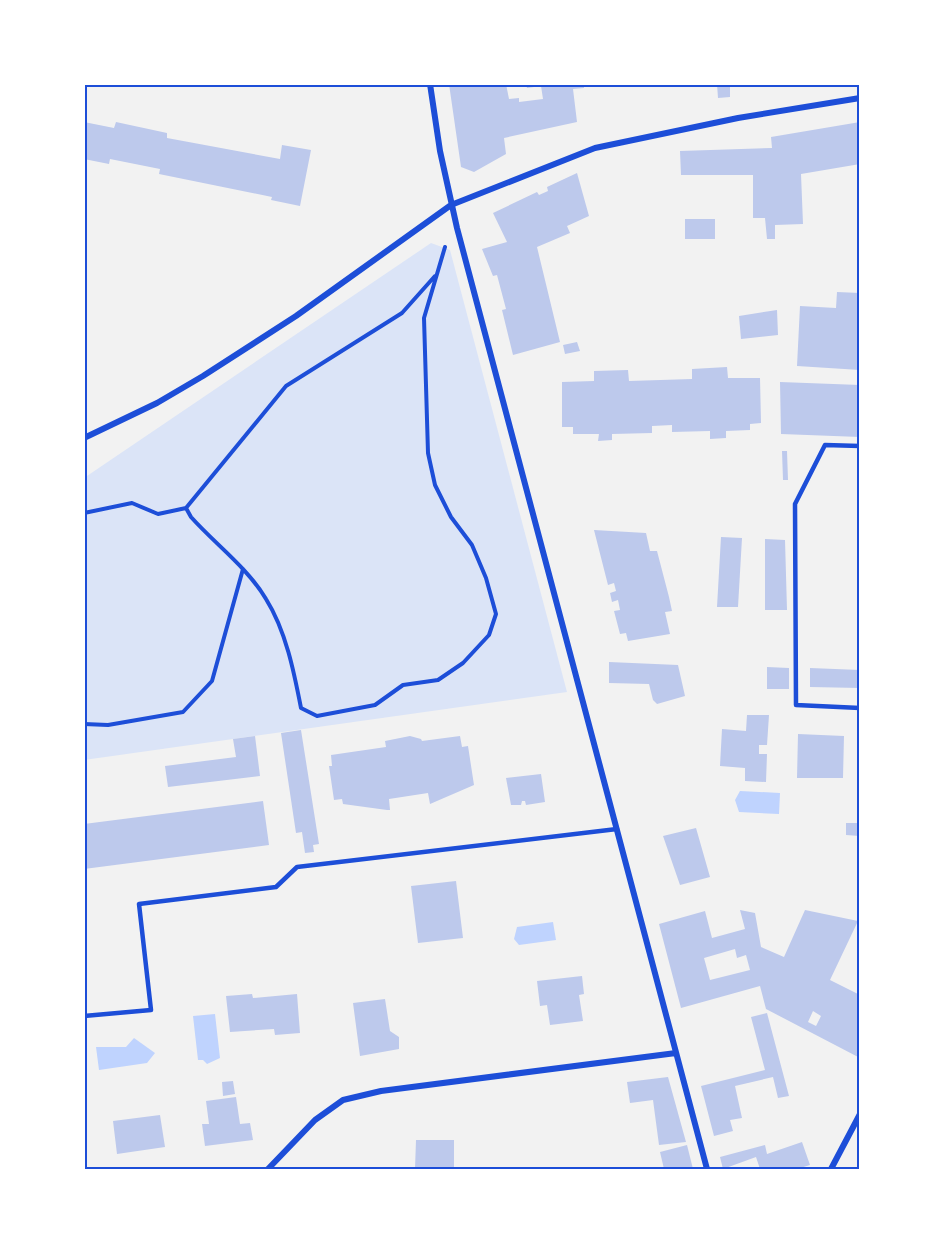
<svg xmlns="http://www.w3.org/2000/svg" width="944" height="1253" viewBox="0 0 944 1253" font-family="Roboto,sans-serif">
  <rect width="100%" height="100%" fill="#f2f2f2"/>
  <path fill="#dbe4f7" d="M 431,243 L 450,250 L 567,692 L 84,760 L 84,478 Z"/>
  <path fill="#bfd3fe" d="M 740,791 L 780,793 L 779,814 L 739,812 L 735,800 Z
    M 553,922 L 556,940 L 519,945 L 514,939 L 517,927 Z
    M 215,1014 L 220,1058 L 207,1064 L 203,1060 L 198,1060 L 193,1016 Z
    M 134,1038 L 155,1053 L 147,1063 L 99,1070 L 96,1047 L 126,1047 Z"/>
  <path fill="#bdc9ec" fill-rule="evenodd" d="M 449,84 L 506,84 L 509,99 L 519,98 L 519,102 L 543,99 L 541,86 L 527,88 L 526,84 L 584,84 L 584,88 L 573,89 L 577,122 L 504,138 L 506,154 L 474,172 L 461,167 Z
    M 717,84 L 730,84 L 730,97 L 718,98 Z
    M 84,122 L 114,128 L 116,122 L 167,133 L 167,138 L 280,159 L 282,145 L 311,150 L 300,206 L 271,200 L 272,197 L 159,174 L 160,169 L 110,159 L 109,164 L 84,159 Z
    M 860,122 L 860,164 L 801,174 L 803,224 L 775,225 L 775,239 L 767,239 L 765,218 L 753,218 L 753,175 L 681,175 L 680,151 L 772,148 L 771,137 Z
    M 577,173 L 589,216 L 567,226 L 570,233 L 537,247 L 560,342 L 513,355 L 502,310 L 506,309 L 497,275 L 493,276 L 482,249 L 507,242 L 493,213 L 537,192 L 539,195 L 548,191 L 547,187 Z
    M 685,219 L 715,219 L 715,239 L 685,239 Z
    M 837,292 L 860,293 L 860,370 L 797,366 L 800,306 L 836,308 Z
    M 777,310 L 778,335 L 741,339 L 739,316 Z
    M 577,342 L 580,351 L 565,354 L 563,345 Z
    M 727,367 L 728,378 L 760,378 L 761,423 L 750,424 L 750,430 L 726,431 L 726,438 L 710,439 L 710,431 L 672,432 L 672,425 L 652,426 L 652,433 L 612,434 L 612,440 L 598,441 L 599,434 L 573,434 L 573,427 L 562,427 L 562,382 L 594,381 L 594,371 L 628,370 L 629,381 L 692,379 L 692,369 Z
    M 780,382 L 860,385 L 860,437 L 781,434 Z
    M 782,451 L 787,451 L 788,480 L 783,480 Z
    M 594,530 L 646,533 L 650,551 L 657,551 L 669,597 L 672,611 L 665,612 L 670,634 L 628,641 L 626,633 L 620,634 L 614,611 L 620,610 L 618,600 L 612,602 L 610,593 L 616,591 L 614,583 L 608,585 Z
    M 721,537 L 742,538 L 738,607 L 717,607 Z
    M 765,539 L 785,540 L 787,610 L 765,610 Z
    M 609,662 L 678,665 L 685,696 L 657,704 L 653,700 L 649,684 L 609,683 Z
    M 767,667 L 789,668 L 789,689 L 767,689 Z
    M 810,668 L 860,670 L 860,688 L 810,687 Z
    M 747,715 L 769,715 L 767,745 L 759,745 L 759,754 L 767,754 L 766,782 L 745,781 L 745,768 L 720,766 L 722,729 L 746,731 Z
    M 301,730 L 319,844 L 313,845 L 314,852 L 305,853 L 302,832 L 296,833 L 281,733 Z
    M 798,734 L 844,736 L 843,778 L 797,778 Z
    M 255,736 L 260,776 L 168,787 L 165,766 L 236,757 L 233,739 Z
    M 410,736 L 421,739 L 422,741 L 460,736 L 462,747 L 468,746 L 474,785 L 430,804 L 428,793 L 389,799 L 390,810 L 387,810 L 343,804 L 342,799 L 334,800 L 329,766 L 332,766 L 331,755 L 386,747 L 385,741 Z
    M 541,774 L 545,802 L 526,805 L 525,801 L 522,801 L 521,805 L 511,805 L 506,778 Z
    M 263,801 L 269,845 L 84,869 L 84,824 Z
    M 846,823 L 860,823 L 860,836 L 846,835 Z
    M 696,828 L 710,877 L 680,885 L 663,836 Z
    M 456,881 L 463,938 L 418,943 L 411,886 Z
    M 740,910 L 755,913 L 761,947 L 784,957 L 805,910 L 858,921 L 830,980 L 860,995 L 860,1058 L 766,1009 L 760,986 L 681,1008 L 659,924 L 705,911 L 712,938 L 745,929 ZM 735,949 L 737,958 L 746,955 L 750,970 L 710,980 L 704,958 ZM 813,1011 L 821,1016 L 816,1026 L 808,1022 Z
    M 582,976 L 584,994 L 579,995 L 583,1021 L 550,1025 L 547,1005 L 540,1006 L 537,981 Z
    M 252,994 L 253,998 L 297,994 L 300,1033 L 275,1035 L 274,1029 L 230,1032 L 226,996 Z
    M 385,999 L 390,1031 L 399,1037 L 399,1049 L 360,1056 L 353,1003 Z
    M 767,1013 L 789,1096 L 778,1098 L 773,1077 L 735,1086 L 742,1118 L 730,1120 L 733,1131 L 714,1136 L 701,1086 L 765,1070 L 751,1017 Z
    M 668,1077 L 686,1142 L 659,1145 L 653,1100 L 630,1103 L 627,1082 Z
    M 233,1081 L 235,1094 L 223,1096 L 222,1082 Z
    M 236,1097 L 240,1124 L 250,1123 L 253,1140 L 205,1146 L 202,1124 L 209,1124 L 206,1101 Z
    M 160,1115 L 165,1147 L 117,1154 L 113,1121 Z
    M 416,1140 L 454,1140 L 454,1169 L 415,1169 Z
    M 802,1142 L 810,1165 L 797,1169 L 760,1169 L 756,1157 L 723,1169 L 720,1157 L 765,1145 L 767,1154 Z
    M 687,1145 L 693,1169 L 664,1169 L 660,1152 Z"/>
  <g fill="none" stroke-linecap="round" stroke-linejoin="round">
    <path stroke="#1d4ed8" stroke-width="4" d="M 186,508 L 191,517 C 215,544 247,567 266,599 C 286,631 294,672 301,708 L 317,716 L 375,705 L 403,685 L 438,680 L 463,663 L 489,635 L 496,614 L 486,578 L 472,545 L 451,517 L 435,485 L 428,453 L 424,318 L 445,247
      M 84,513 L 132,503 L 158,514 L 186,508 L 286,386 L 402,313 L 435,276
      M 84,724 L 108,725 L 183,712 L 212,681 L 243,569"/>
    <path stroke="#1d4ed8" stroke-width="4.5" d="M 860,446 L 825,445 L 795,504 L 796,705 L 860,708
      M 84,1016 L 151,1010 L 139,904 L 276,887 L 297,867 L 617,829"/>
    <path stroke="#1d4ed8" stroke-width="6" d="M 430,84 L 440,151 L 457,228 L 707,1169
      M 84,438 L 157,403 L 203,376 L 296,316 L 451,205 L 595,148 L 738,118 L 860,98
      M 268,1169 L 315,1120 L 343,1100 L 381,1091 L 676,1053
      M 831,1169 L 860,1114"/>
  </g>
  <rect width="944" height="1253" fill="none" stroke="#ffffff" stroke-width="171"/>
  <rect x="86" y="86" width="772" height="1082" fill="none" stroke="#1d4ed8" stroke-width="2"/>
</svg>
